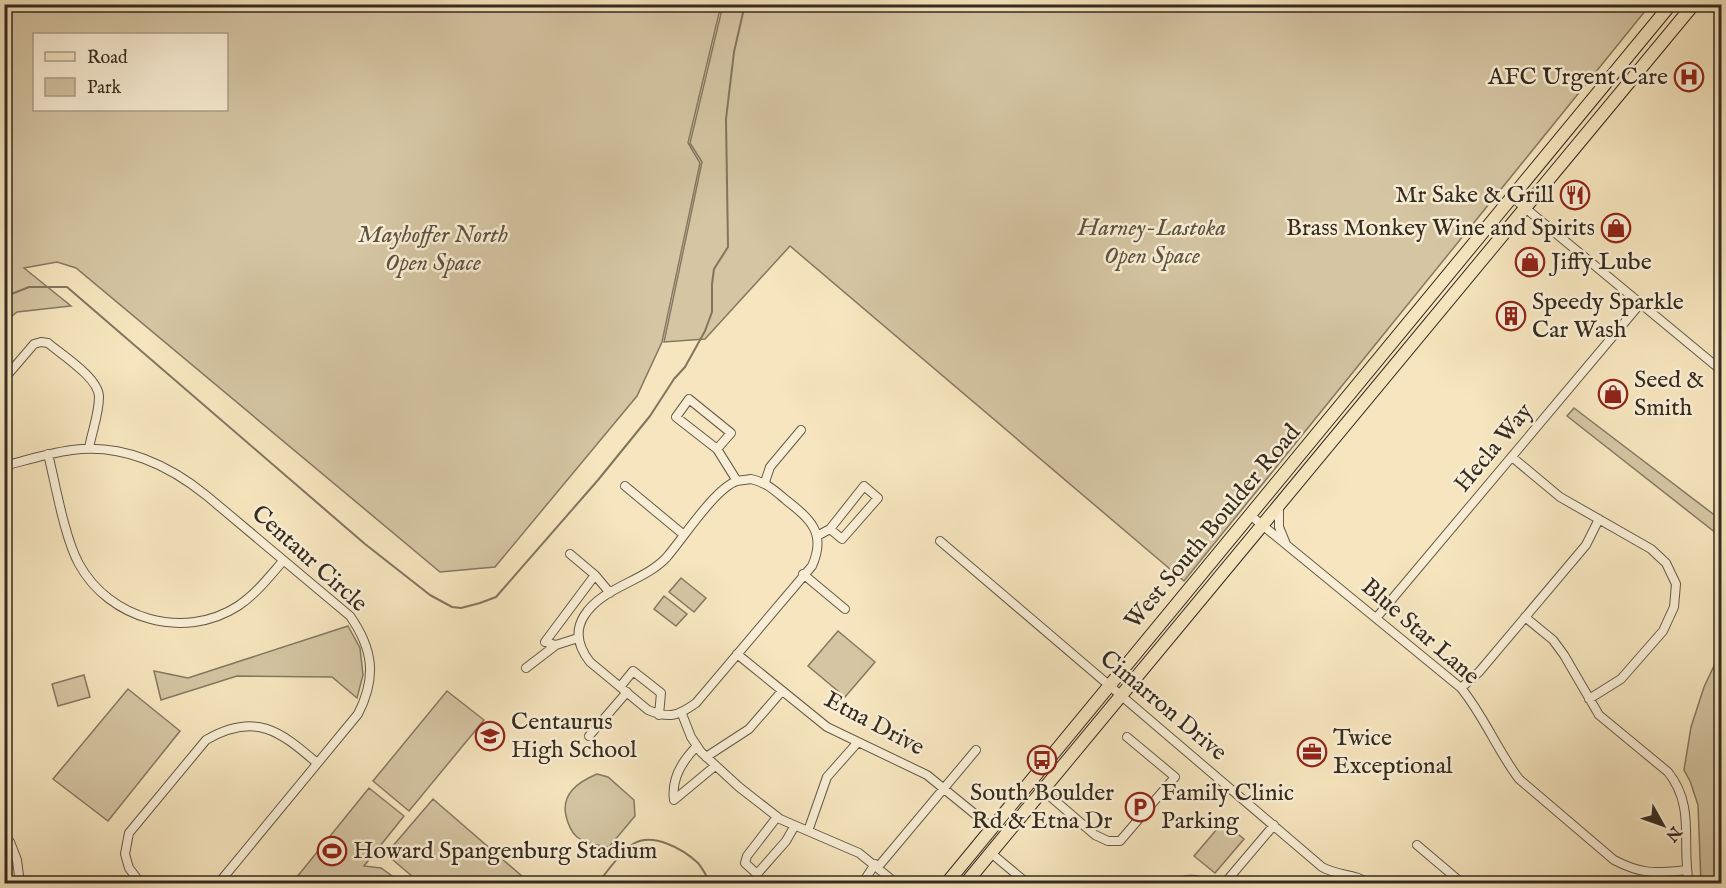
<svg xmlns="http://www.w3.org/2000/svg" width="1726" height="888" viewBox="0 0 1726 888" font-family="'IM FELL English',serif">
  <rect width="100%" height="100%" fill="#f6e5be"/>
  <filter id="stains"><feTurbulence type="fractalNoise" baseFrequency=".00333" numOctaves="4"/><feColorMatrix values="0 0 0 0 .2 0 0 0 0 .09 0 0 0 0 .02 0 0 0 .5 -.17"/></filter>
  <radialGradient id="worn" r=".72"><stop offset=".6" stop-color="#630" stop-opacity="0"/><stop offset="1" stop-color="#630" stop-opacity=".3"/></radialGradient>
  <path fill="#d5c5a3" stroke="#857862" stroke-width="1.5" fill-rule="evenodd" d="M 5,4 L 721,5 L 688,143 L 700,163 L 662,342 L 637,396 L 495,567 L 440,572 L 76,268 L 57,262 L 24,268 L 71,306 L 17,312 L 5,322 ZM 34,34 L 226,34 L 226,110 L 34,110 Z
    M 723,5 L 723,4 L 1650,5 L 1184,581 L 790,246 L 705,339 L 664,342 L 702,162 L 690,143 Z
    M 1574,408 L 1721,520 L 1721,537 L 1567,416 Z
    M 681,578 L 706,598 L 694,612 L 669,592 Z
    M 664,596 L 687,614 L 676,626 L 654,609 Z
    M 348,626 L 360,648 L 363,675 L 357,698 L 332,677 L 237,676 L 161,700 L 154,671 L 188,678 Z
    M 838,631 L 875,662 L 845,697 L 808,666 Z
    M 1721,651 L 1721,883 L 1701,883 L 1698,805 L 1690,781 L 1684,770 L 1691,727 L 1704,687 Z
    M 84,675 L 90,697 L 58,706 L 52,684 Z
    M 128,689 L 180,731 L 108,821 L 53,779 Z
    M 447,691 L 484,720 L 409,811 L 373,781 Z
    M 597,774 L 608,777 L 634,800 L 635,816 L 609,847 C 598,845 586,844 577,837 C 571,832 568,824 566,816 C 561,794 578,782 597,774 Z
    M 369,788 L 404,816 L 364,866 L 381,868 L 402,883 L 292,883 Z
    M 433,799 L 530,883 L 420,883 L 386,854 Z
    M 1223,822 L 1244,839 L 1215,873 L 1194,856 Z"/>
  <g fill="none" stroke-linecap="round" stroke-linejoin="round">
    <path stroke="#81755e" stroke-width="2" d="M 4,297 L 29,287 L 67,287 L 365,544 L 430,595 L 452,607 L 461,608 L 480,603 L 496,597 L 598,480 L 650,416 L 674,379 L 685,367 L 705,331 L 712,312 L 712,284 L 714,269 L 728,247 L 726,119 L 734,52 L 745,4
      M 598,883 C 607,872 621,851 633,844 C 653,832 683,849 698,863 C 703,869 707,877 711,884"/>
    <g stroke="#655a48" stroke-width="10">
      <path id="minor" d="M 1512,197 L 1722,371
        M 4,379 L 34,344 L 41,342 L 48,343 C 62,355 99,378 99,397 C 99,414 92,431 89,448
        M 717,449 L 731,433 L 689,399 L 676,417 L 717,449 L 737,481
        M 48,454 C 56,486 64,536 79,564 C 109,619 184,641 238,606 C 256,594 269,577 283,561
        M 1512,457 L 1560,497 L 1651,549 L 1666,563 L 1676,584 L 1674,607 L 1663,631 L 1621,679 L 1589,699
        M 4,466 C 27,460 49,453 72,450 C 122,443 169,465 207,496 L 350,616 C 373,649 377,677 358,714 L 218,884
        M 751,479 C 767,483 773,489 786,500 C 810,519 827,533 812,566 L 696,703 C 678,716 669,719 648,710 L 590,662 C 579,648 574,632 584,616 C 602,587 643,582 666,558 C 682,540 715,488 737,481 C 741,480 746,480 751,479 Z
        M 765,482 L 770,467 L 801,430
        M 625,486 L 684,535
        M 1279,504 L 1279,527 L 1286,544
        M 1250,515 L 1461,688 C 1484,716 1497,750 1519,779 L 1614,860 C 1643,875 1655,873 1687,870
        M 817,536 L 830,529 L 864,486 L 878,498 L 842,539 L 830,529
        M 940,541 L 1322,867 C 1337,876 1356,873 1369,884
        M 570,554 L 595,575 L 610,593
        M 803,574 L 845,609
        M 1377,617 L 1640,304
        M 1525,617 L 1553,640 L 1564,655 L 1599,715 L 1668,772 C 1696,807 1681,843 1689,884
        M 578,638 L 556,645 L 545,642 L 595,575
        M 737,654 L 827,727 L 927,775 L 992,828
        M 526,668 L 556,645
        M 620,687 L 633,671 L 661,693 L 659,715
        M 1461,688 L 1479,672 L 1586,545 L 1599,519
        M 682,714 L 691,737 L 701,752 L 739,787 L 780,819 L 859,853 L 897,884
        M 589,736 L 627,692
        M 697,746 C 683,760 671,779 674,800 L 715,766
        M 706,757 L 749,729 L 782,691
        M 1031,780 L 1095,835 L 1108,841 L 1120,841 L 1175,777 L 1127,737
        M 777,817 L 747,856 L 745,863 L 757,874 L 786,841 L 794,827
        M 808,831 L 827,777 L 858,742
        M 10,842 L 17,860 L 20,884
        M 1417,845 L 1463,884
        M 991,853 L 1028,884
        M 878,867 L 976,750
        M 141,884 L 129,868 L 125,854 L 129,833 L 206,740 C 255,712 279,730 317,763
        M 862,884 L 875,864
        M 1175,884 C 1186,878 1198,879 1209,884
        M 1224,884 L 1274,825"/>
    </g>
    <g stroke="#352b20" stroke-width="14">
      <path id="primary" d="M 946,884 L 1671,4
        M 965,884 L 1694,4"/>
    </g>
    <use href="#minor" stroke="#f9eed5" stroke-width="8"/>
    <use href="#primary" stroke="#f6e5be" stroke-width="12"/>
  </g>
  <defs>
    <g id="hospital-ring" transform="scale(1.5)"><circle r="9.5" fill="#f9eed5" stroke="#8f2418" stroke-width="1.5"/><path d="M-5-5h3v3.5h4V-5h3V5h-3V1.5h-4V5h-3Z" fill="#8f2418"/></g>
    <g id="restaurant-ring" transform="scale(1.5)"><circle r="9.5" fill="#f9eed5" stroke="#8f2418" stroke-width="1.5"/><path d="M-5-6h1v4h1v-4h1v4h1v-4h1v5L-1.5 .5V6h-2V.5L-5-1ZM5-6V6H3V1.5H1.5Q1.5-4 5-6Z" fill="#8f2418"/></g>
    <g id="shop-ring" transform="scale(1.5)"><circle r="9.5" fill="#f9eed5" stroke="#8f2418" stroke-width="1.5"/><path d="M-5-2.5h2.3a2.7 3.5 0 0 1 5.4 0H5L5.5 6h-11ZM-1.5-2.5h3a1.5 2.3 0 0 0-3 0Z" fill="#8f2418"/></g>
    <g id="building-ring" transform="scale(1.5)"><circle r="9.5" fill="#f9eed5" stroke="#8f2418" stroke-width="1.5"/><path d="M-4-6H4V6H1V3H-1V6H-4ZM-2.5-4.3h1.7v1.8h-1.7ZM.8-4.3h1.7v1.8H.8ZM-2.5-1h1.7V.8h-1.7ZM.8-1h1.7V.8H.8Z" fill="#8f2418"/></g>
    <g id="school-ring" transform="scale(1.5)"><circle r="9.5" fill="#f9eed5" stroke="#8f2418" stroke-width="1.5"/><path d="M0-5L7-2L0 1L-7-2ZM-4 1L0 2.5L4 1V4Q0 6-4 4Z" fill="#8f2418"/></g>
    <g id="office-ring" transform="scale(1.5)"><circle r="9.5" fill="#f9eed5" stroke="#8f2418" stroke-width="1.5"/><path d="M-6-3h4V-5.5h4V-3h4V5H-6ZM-1-4.5V-3h2v-1.5ZM-6 0V1H6V0Z" fill="#8f2418"/></g>
    <g id="bus-ring" transform="scale(1.5)"><circle r="9.5" fill="#f9eed5" stroke="#8f2418" stroke-width="1.5"/><path d="M-5-6H5V4H4V6H2V4H-2V6H-4V4H-5ZM-3.5-4V0h7V-4ZM-3.5 1.2v1.5H-2V1.2ZM2 1.2v1.5H3.5V1.2Z" fill="#8f2418"/></g>
    <g id="parking-ring" transform="scale(1.5)"><circle r="9.5" fill="#f9eed5" stroke="#8f2418" stroke-width="1.5"/><path d="M-3.5-5.5H1a3.5 3.5 0 0 1 0 7H-1V5.5H-3.5ZM-1-3.4V-.6H.8a1.4 1.4 0 0 0 0-2.8Z" fill="#8f2418"/></g>
    <g id="stadium-ring" transform="scale(1.5)"><circle r="9.5" fill="#f9eed5" stroke="#8f2418" stroke-width="1.5"/><path d="M0-5a6.5 5 0 1 0 0 10a6.5 5 0 1 0 0-10ZM-3.5-1.8h7v3.6h-7Z" fill="#8f2418"/></g>
  </defs>
  <g fill-rule="evenodd">
    <use href="#hospital-ring" x="1689" y="77"/>
    <use href="#restaurant-ring" x="1575" y="195"/>
    <use href="#shop-ring" x="1616" y="228"/>
    <use href="#shop-ring" x="1530" y="262"/>
    <use href="#building-ring" x="1511" y="316"/>
    <use href="#shop-ring" x="1613" y="394"/>
    <use href="#school-ring" x="490" y="736"/>
    <use href="#office-ring" x="1312" y="752"/>
    <use href="#bus-ring" x="1042" y="760"/>
    <use href="#parking-ring" x="1140" y="807"/>
    <use href="#stadium-ring" x="332" y="851"/>
  </g>
  <g text-anchor="middle" dominant-baseline="central" stroke-width="5" stroke-linejoin="round" paint-order="stroke">
    <g font-size="24" fill="#352b20" stroke="#f9eed5" text-anchor="start">
      <text x="1668" y="77" text-anchor="end">AFC Urgent Care</text>
      <text x="1554" y="195" text-anchor="end">Mr Sake &amp; Grill</text>
      <text x="1595" y="228" text-anchor="end">Brass Monkey Wine and Spirits</text>
      <text x="1551" y="262">Jiffy Lube</text>
      <text x="1532" y="302">Speedy Sparkle<tspan x="1532" dy="28">Car Wash</tspan></text>
      <text x="1634" y="380">Seed &amp;<tspan x="1634" dy="28">Smith</tspan></text>
      <text x="511" y="722">Centaurus<tspan x="511" dy="28">High School</tspan></text>
      <text x="1333" y="738">Twice<tspan x="1333" dy="28">Exceptional</tspan></text>
      <text x="1042" y="793" text-anchor="middle">South Boulder<tspan x="1042" dy="28">Rd &amp; Etna Dr</tspan></text>
      <text x="1161" y="793">Family Clinic<tspan x="1161" dy="28">Parking</tspan></text>
      <text x="353" y="851">Howard Spangenburg Stadium</text>
    </g>
    <g font-size="24" font-style="italic" fill="#5d5241" stroke="#f9eed5">
      <text x="1152" y="228">Harney-Lastoka<tspan x="1152" dy="28">Open Space</tspan></text>
      <text x="433" y="235">Mayhoffer North<tspan x="433" dy="28">Open Space</tspan></text>
    </g>
    <g font-size="24" fill="#352b20" stroke="#f9eed5">
      <text transform="translate(1494 448) rotate(-50)">Hecla Way</text>
      <text transform="translate(1213 527) rotate(-50)">West South Boulder Road</text>
      <text transform="translate(309 559) rotate(42)">Centaur Circle</text>
      <text transform="translate(1420 632) rotate(41)">Blue Star Lane</text>
      <text transform="translate(1163 706) rotate(40)">Cimarron Drive</text>
      <text transform="translate(874 724) rotate(28)">Etna Drive</text>
    </g>
  </g>
  <rect width="1726" height="888" fill="none" stroke="#f6e5be" stroke-width="24"/>
  <rect x="6" y="6" width="1714" height="876" fill="none" stroke="#352b20" stroke-width="3"/>
  <rect x="12" y="12" width="1702" height="864" fill="none" stroke="#352b20" stroke-width="1.5"/>
  <rect x="33" y="33" width="195" height="78" fill="#f9eed5" stroke="#aba08d" stroke-width="1.5"/>
  <rect x="45" y="52" width="30" height="9" fill="#f6e5be" stroke="#aba08d" stroke-width="1.5"/>
  <text x="87" y="63" font-size="18" fill="#352b20">Road</text>
  <rect x="45" y="78" width="30" height="18" fill="#d5c5a3" stroke="#aba08d" stroke-width="1.5"/>
  <text x="87" y="93" font-size="18" fill="#352b20">Park</text>
  <g transform="translate(1663 825) rotate(130)" stroke="#f9eed5" stroke-width="4.5" paint-order="stroke">
  <path d="M0-4.5L10 22L0 15L-10 22Z" fill="#352b20"/>
  <text y="-9" font-size="16" font-weight="bold" text-anchor="middle" fill="#352b20">N</text>
  </g>
  <rect width="100%" height="100%" filter="url(#stains)"/>
  <rect width="100%" height="100%" fill="url(#worn)"/>
</svg>
